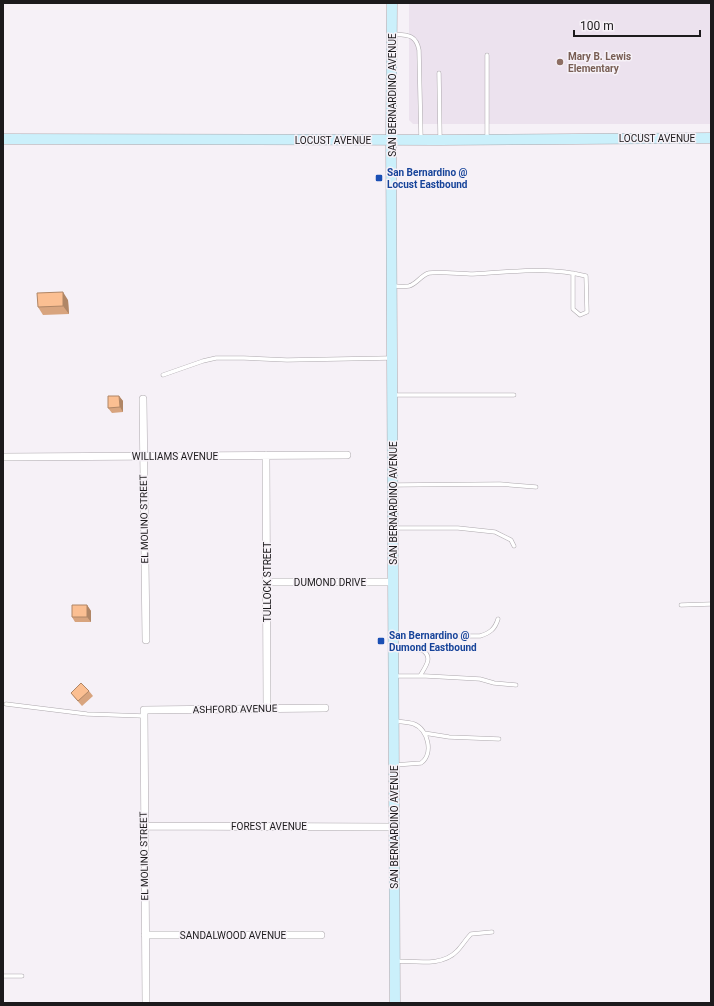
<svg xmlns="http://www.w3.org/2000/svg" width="714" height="1006" viewBox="0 0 714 1006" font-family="Roboto,sans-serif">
  <rect width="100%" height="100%" fill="#f6f1f7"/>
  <path fill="#ece2ee" d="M 409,3 L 711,3 L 711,124 L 413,124 L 409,120 Z"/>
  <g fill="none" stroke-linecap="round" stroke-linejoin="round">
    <g stroke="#ada8ad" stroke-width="4.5">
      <path id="lane" d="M 393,34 C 407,35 416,34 419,50 L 421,139
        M 439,73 L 440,138
        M 487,138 L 487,55
        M 393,286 C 398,286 404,287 409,286 C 417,284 421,275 429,273 C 439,271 461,274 473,274 C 510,272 549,266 586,276 L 587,312 L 580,315 L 573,309 L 573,273
        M 163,375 L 203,361 L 216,358 L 244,358 L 287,360 L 391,358
        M 394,395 L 514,395
        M 394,485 L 500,484 L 536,487
        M 394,528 L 458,528 L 495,532 L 511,540 L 514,546
        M 681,605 L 711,604
        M 394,636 L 480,636 C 490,633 495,629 498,619
        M 394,649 L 422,650 C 434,657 425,667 420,676
        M 394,676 L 426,676 L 480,679 L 494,683 L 516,685
        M 6,704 L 87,714 L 144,716
        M 395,721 C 401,722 408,722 414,724 C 428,729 434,754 421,763 L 395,765
        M 424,733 L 449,737 L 499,739
        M 395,961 C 415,961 442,967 457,951 C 462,946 466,939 471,934 L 492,932
        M 3,976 L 22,976"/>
    </g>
    <g stroke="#ada8ad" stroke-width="8">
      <path id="street" d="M 143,399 L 146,640
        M 266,455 L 267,709
        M 3,457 L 347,455
        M 267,582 L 393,582
        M 144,826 L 394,827
        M 145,935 L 321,935
        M 146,1003 L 144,710 L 325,708"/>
    </g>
    <g stroke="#ada8ad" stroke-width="11">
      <path id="secondary" d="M 392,3 L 391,140 L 395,1003
        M 3,139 L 440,140 L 711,138"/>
    </g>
    <use href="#lane" stroke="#fff" stroke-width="3.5"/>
    <use href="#street" stroke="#fff" stroke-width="7"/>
    <use href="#secondary" stroke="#cbf0fb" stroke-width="10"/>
  </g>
  <path fill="#d8a47e" d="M 68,300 L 69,314 L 43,315 L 38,307 Z
    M 119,396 L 123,401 L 123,412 L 112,413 L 108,408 Z
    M 87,605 L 91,611 L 91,622 L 75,622 L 72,617 Z
    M 89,691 L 93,696 L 82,706 L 75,698 L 71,693 Z"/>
  <path fill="#b08666" d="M 63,292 L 68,300 L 69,314 L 63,306 Z
    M 119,396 L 123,401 L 123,412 L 120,407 Z
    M 87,605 L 91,611 L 91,622 L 87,617 Z"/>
  <path fill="#fbbf92" stroke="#b08666" d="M 63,292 L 63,306 L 38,307 L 37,293 Z
    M 108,396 L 119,396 L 120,407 L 108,408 Z
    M 72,605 L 87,605 L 87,617 L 72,617 Z
    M 81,683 L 89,691 L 78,701 L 71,693 Z"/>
  <circle fill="#8d6e63" stroke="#f6f1f7" stroke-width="1.5" cx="560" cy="62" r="4"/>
  <g fill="#1a4fb4" stroke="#f6f1f7" stroke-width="1.5">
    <rect x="375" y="174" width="8" height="8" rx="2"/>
    <rect x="377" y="637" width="8" height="8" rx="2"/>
  </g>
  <g text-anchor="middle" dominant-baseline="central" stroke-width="3" stroke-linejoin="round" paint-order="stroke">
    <g font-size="10" font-weight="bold" fill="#785e54" stroke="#f6f1f7" text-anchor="start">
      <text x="568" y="56">Mary B. Lewis<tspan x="568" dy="12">Elementary</tspan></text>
    </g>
    <g font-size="10" fill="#1c1a1c" stroke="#f6f1f7">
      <text transform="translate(392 95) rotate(-90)">SAN BERNARDINO AVENUE</text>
      <text x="657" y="138">LOCUST AVENUE</text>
      <text x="333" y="140">LOCUST AVENUE</text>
      <text x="175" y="456">WILLIAMS AVENUE</text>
      <text transform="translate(393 503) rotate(-90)">SAN BERNARDINO AVENUE</text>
      <text transform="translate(144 519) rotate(-91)">EL MOLINO STREET</text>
      <text transform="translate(267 582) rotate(-90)">TULLOCK STREET</text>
      <text x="330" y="582">DUMOND DRIVE</text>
      <text transform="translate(235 709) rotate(-1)">ASHFORD AVENUE</text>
      <text x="269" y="826">FOREST AVENUE</text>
      <text transform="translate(394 827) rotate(-90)">SAN BERNARDINO AVENUE</text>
      <text transform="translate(144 856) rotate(-91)">EL MOLINO STREET</text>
      <text x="233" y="935">SANDALWOOD AVENUE</text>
    </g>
    <g font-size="10" font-weight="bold" fill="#164399" stroke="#f6f1f7" text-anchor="start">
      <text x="387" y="172">San Bernardino @<tspan x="387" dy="12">Locust Eastbound</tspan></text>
      <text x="389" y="635">San Bernardino @<tspan x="389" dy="12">Dumond Eastbound</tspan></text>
    </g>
  </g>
  <rect width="714" height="1006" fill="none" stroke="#1c1a1c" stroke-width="8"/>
  <path d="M574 30v6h126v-6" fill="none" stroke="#1c1a1c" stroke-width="2"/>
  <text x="580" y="30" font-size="12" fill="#1c1a1c" stroke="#f6f1f7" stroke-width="3" paint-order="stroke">100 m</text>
</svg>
